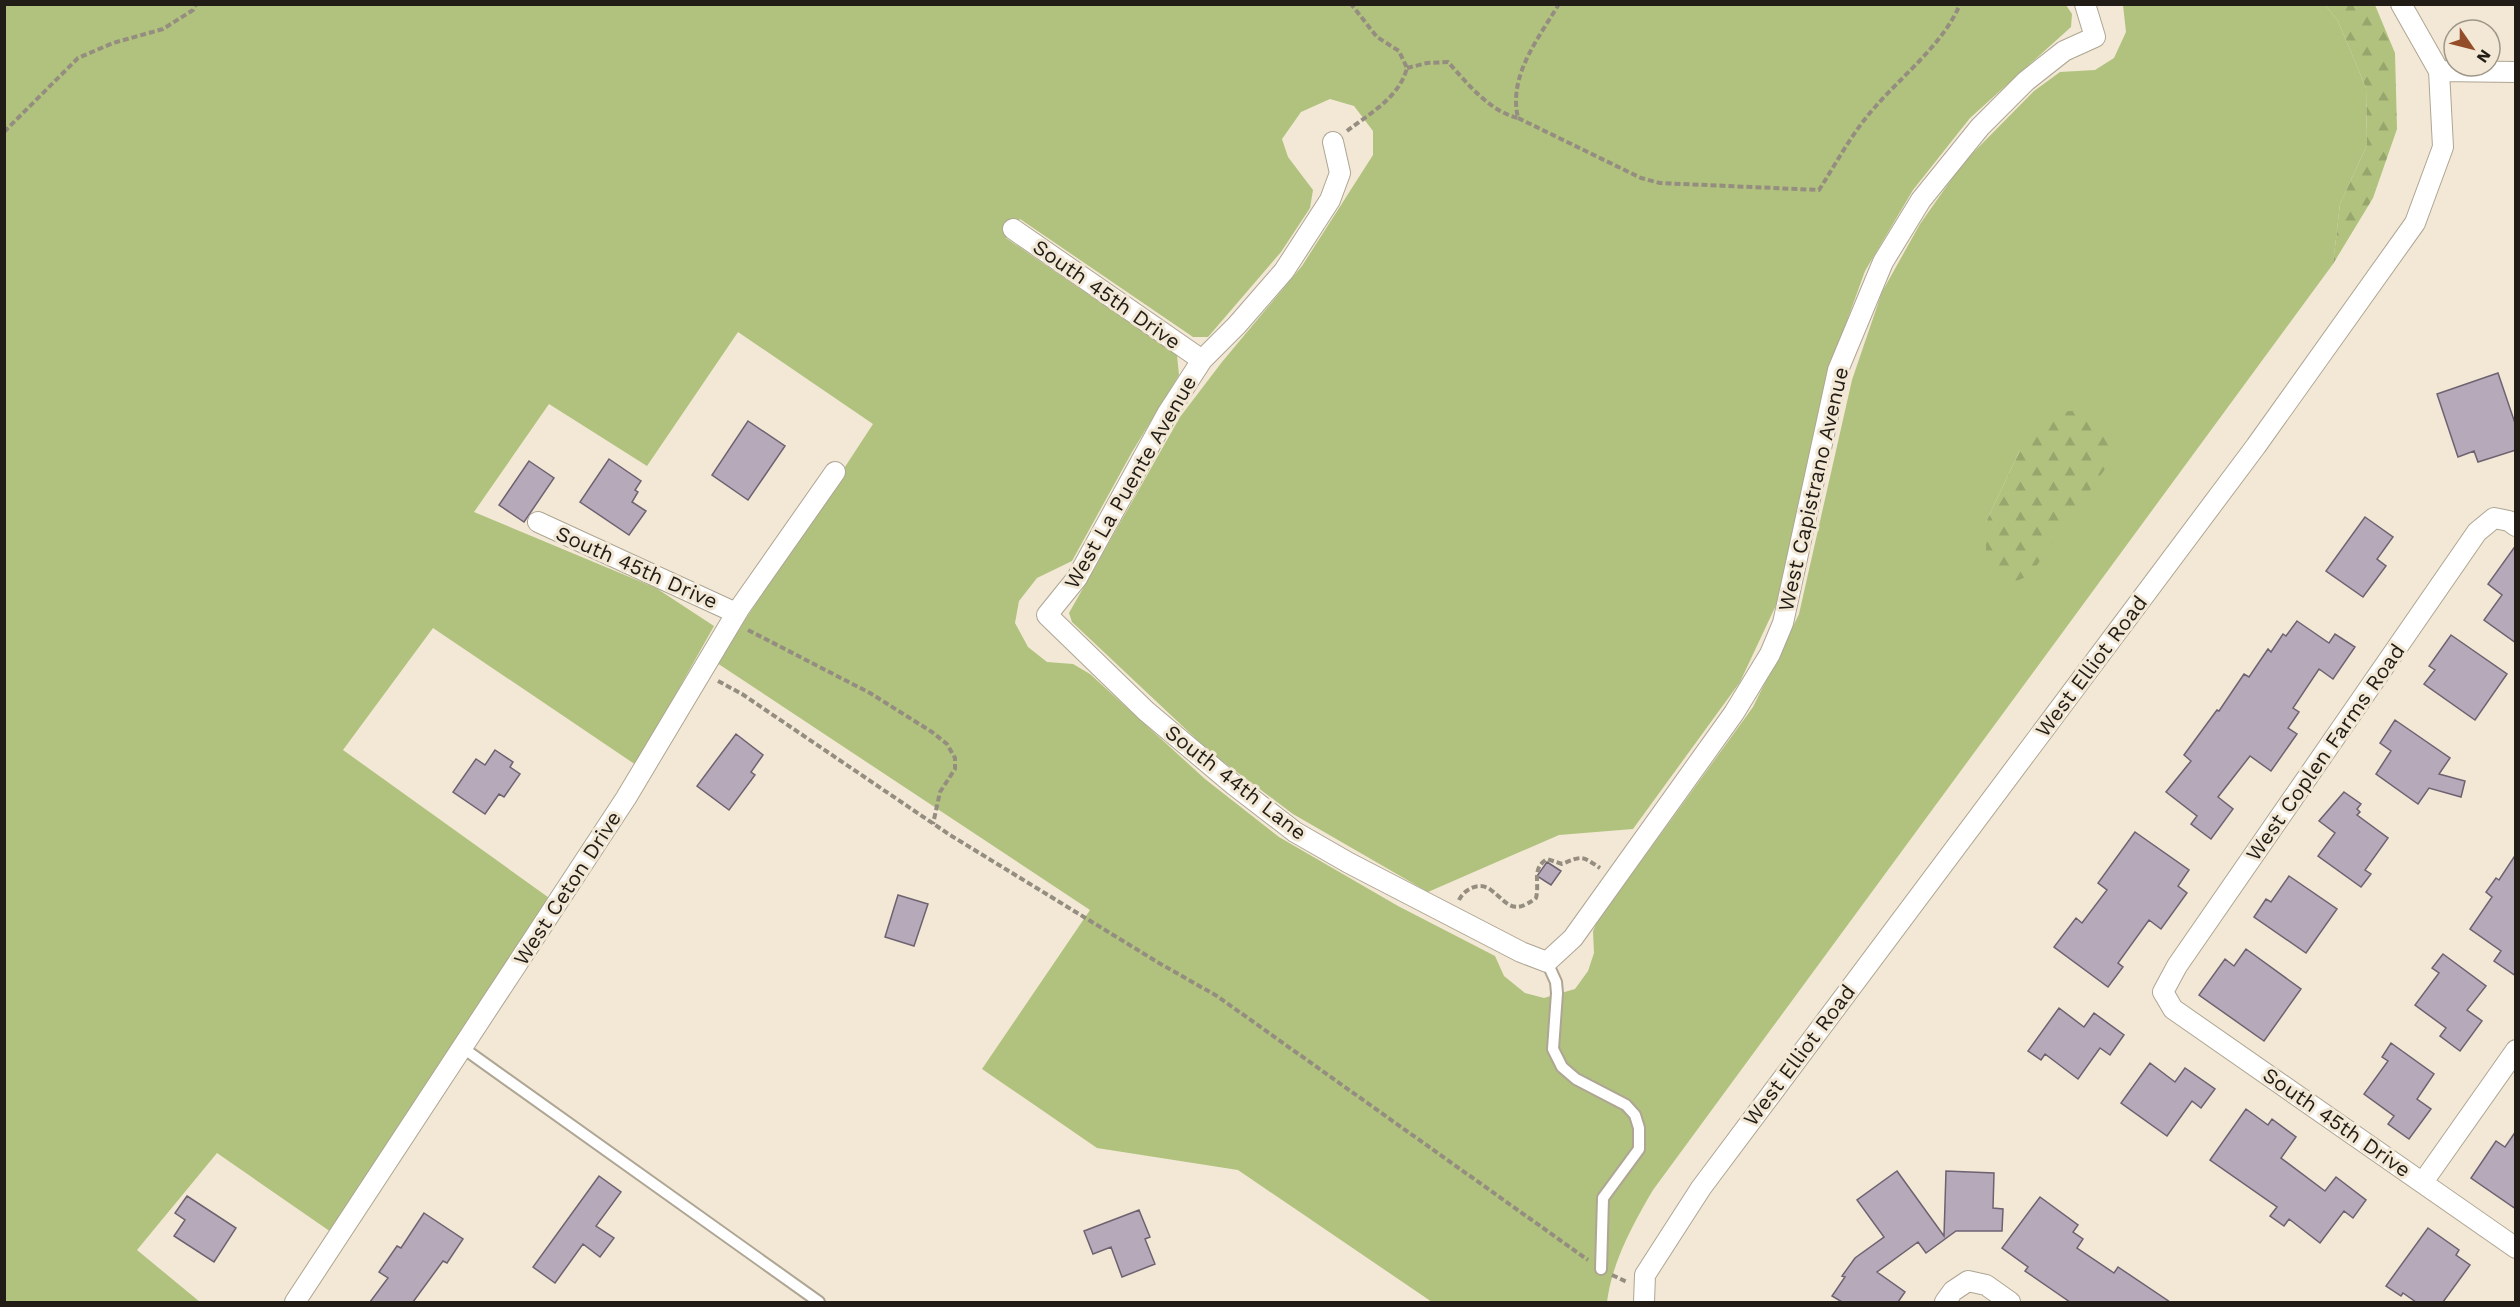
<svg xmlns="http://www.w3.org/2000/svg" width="2520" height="1307" viewBox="0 0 2520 1307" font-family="'Work Sans',sans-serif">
  <defs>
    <pattern id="forest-firs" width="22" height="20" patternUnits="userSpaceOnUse" patternTransform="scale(1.5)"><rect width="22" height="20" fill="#b0c27e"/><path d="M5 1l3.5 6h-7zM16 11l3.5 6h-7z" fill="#97a66c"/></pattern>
  </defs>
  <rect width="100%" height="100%" fill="#f2e8d5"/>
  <path fill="#b0c27e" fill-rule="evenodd" d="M 5,5 L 2066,5 L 2072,14 L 2071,27 L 1970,118 L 1913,190 L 1865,271 L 1828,373 L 1778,601 L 1740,682 L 1633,829 L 1559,835 L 1428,892 L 1293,814 L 1210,752 L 1072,622 L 1069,613 L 1180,417 L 1222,362 L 1302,266 L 1373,155 L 1373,131 L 1354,106 L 1330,99 L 1301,112 L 1282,139 L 1288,157 L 1313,190 L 1310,208 L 1281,252 L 1208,337 L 1193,337 L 1020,219 L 1006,238 L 1177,355 L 1179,375 L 1132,452 L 1072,561 L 1037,578 L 1019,601 L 1015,623 L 1028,647 L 1047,662 L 1073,664 L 1090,674 L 1205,779 L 1279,837 L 1398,906 L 1495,956 L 1504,976 L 1525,993 L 1544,998 L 1575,989 L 1588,971 L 1594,953 L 1593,931 L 1597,922 L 1753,707 L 1799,614 L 1852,380 L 1882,292 L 1920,224 L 1963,163 L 2034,91 L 2060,72 L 2095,70 L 2114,58 L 2126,32 L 2123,5 L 2325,5 L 2338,21 L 2366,88 L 2367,145 L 2340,204 L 2333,264 L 1653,1190 C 1633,1224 1612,1262 1607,1302 L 1432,1302 L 1238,1170 L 1097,1148 L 982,1069 L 1090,910 L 717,663 L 873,424 L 738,332 L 647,466 L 549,404 L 474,512 L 656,588 L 714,626 L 636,765 L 433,628 L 343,750 L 552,900 L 331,1232 L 217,1153 L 137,1250 L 200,1302 L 5,1302 ZM 2020,450 L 1986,567 L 1986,522 Z"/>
  <path fill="url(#forest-firs)" d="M 2325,5 L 2375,5 L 2395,53 L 2397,129 L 2373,198 L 2333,264 L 2340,204 L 2367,145 L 2366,88 L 2338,21 Z
    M 2082,410 L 2108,432 L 2115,455 L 2030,575 L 2012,583 L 1996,576 L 1986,567 L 1986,522 L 2020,450 L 2049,413 Z"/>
  <path fill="#b6a9b9" stroke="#6e6271" stroke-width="1.5" d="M 2498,373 L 2516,426 L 2516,450 L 2478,462 L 2474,451 L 2458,457 L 2437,394 Z
    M 748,421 L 785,446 L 748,500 L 712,475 Z
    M 609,459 L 641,481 L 635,490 L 638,492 L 632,502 L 646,511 L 629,535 L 580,502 Z
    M 529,461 L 554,478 L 524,522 L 499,505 Z
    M 2365,517 L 2393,537 L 2377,559 L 2386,566 L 2363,597 L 2326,571 Z
    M 2516,545 L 2516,643 L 2484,620 L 2502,595 L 2488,584 Z
    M 2297,621 L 2329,643 L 2335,634 L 2355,647 L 2333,679 L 2319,669 L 2293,708 L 2299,712 L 2288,728 L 2297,734 L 2271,771 L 2250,756 L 2218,797 L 2233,809 L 2211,839 L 2191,824 L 2197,816 L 2166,792 L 2191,761 L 2184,755 L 2217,710 L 2219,711 L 2244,674 L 2249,677 L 2268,649 L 2271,652 L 2283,634 L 2286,636 Z
    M 2451,635 L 2507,674 L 2475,720 L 2424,684 L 2435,670 L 2429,666 Z
    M 2395,720 L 2450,758 L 2439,774 L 2465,781 L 2461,797 L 2429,788 L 2418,804 L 2376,774 L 2391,751 L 2380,743 Z
    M 736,734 L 763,755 L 751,772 L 755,775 L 729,810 L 697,786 Z
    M 495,750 L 513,762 L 510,767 L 520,774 L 504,797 L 499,794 L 485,814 L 453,792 L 476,759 L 485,765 Z
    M 2344,792 L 2361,804 L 2357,809 L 2360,812 L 2357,815 L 2388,838 L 2365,870 L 2371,874 L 2361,887 L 2318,856 L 2335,833 L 2319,821 Z
    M 2135,832 L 2189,870 L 2178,886 L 2187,893 L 2161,929 L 2149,920 L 2118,963 L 2123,967 L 2108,987 L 2054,947 L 2076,918 L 2082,923 L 2107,890 L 2098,883 Z
    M 2516,854 L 2516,976 L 2494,961 L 2501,951 L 2470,929 L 2492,897 L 2486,892 L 2496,878 L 2499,880 Z
    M 1547,862 L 1561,871 L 1551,885 L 1537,876 Z
    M 2289,876 L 2337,909 L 2306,953 L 2254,917 L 2266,899 L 2271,902 Z
    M 898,895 L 928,904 L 914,946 L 885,937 Z
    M 2246,949 L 2301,989 L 2264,1041 L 2199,995 L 2225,959 L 2234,966 Z
    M 2443,954 L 2486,986 L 2467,1010 L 2482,1021 L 2460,1051 L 2440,1036 L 2446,1028 L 2415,1005 L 2439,973 L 2432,968 Z
    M 2059,1008 L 2084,1027 L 2094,1013 L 2124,1035 L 2110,1055 L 2100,1048 L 2078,1079 L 2045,1054 L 2041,1060 L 2028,1051 Z
    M 2391,1043 L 2434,1074 L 2417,1099 L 2431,1109 L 2409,1139 L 2388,1124 L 2394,1116 L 2364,1094 L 2388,1061 L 2382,1057 Z
    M 2150,1063 L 2175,1082 L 2185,1068 L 2215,1089 L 2201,1108 L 2192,1101 L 2167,1136 L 2121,1103 Z
    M 2246,1109 L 2268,1125 L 2272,1119 L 2296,1137 L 2281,1158 L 2325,1191 L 2336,1177 L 2366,1200 L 2353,1218 L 2344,1211 L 2320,1243 L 2289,1219 L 2284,1226 L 2270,1216 L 2277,1207 L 2210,1160 Z
    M 2516,1131 L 2516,1209 L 2471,1178 L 2496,1141 L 2505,1147 Z
    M 1897,1171 L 1944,1236 L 1946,1171 L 1994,1173 L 1993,1208 L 2003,1209 L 2002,1231 L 1956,1231 L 1926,1253 L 1918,1242 L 1877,1272 L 1905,1292 L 1898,1302 L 1842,1302 L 1832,1296 L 1845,1277 L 1842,1276 L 1855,1258 L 1884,1237 L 1857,1200 Z
    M 599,1176 L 621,1192 L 596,1226 L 614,1238 L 600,1257 L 583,1244 L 555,1283 L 533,1267 Z
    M 187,1196 L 236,1228 L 214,1262 L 174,1236 L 185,1220 L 175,1213 Z
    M 2040,1197 L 2078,1225 L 2073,1232 L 2083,1239 L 2077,1248 L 2114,1273 L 2118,1267 L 2170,1302 L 2070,1302 L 2025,1271 L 2028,1267 L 2002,1248 Z
    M 1139,1210 L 1150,1237 L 1145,1239 L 1155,1264 L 1122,1277 L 1111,1247 L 1093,1254 L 1084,1231 Z
    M 424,1213 L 463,1239 L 447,1263 L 443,1261 L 413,1302 L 370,1302 L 388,1278 L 379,1272 L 397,1246 L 401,1248 Z
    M 2428,1228 L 2459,1250 L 2456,1255 L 2470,1265 L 2443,1302 L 2416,1302 L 2403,1293 L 2401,1296 L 2386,1286 Z"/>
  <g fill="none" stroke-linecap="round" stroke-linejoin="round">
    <g stroke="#aea593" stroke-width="14">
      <path id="service" d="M 1547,962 L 1556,982 L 1557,993 L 1553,1049 L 1562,1067 L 1576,1079 L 1626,1105 L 1635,1115 L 1639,1128 L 1639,1149 L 1603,1198 L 1601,1269
        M 463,1048 L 819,1302"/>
    </g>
    <g stroke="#aea593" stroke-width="22">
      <path id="minor" d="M 2439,71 L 2516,72
        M 1333,142 L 1340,173 L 1330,200 L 1284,271 L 1237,325 L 1202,360 L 1167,414 L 1077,578 L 1047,615 L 1146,711 L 1234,785 L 1295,832 L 1349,863 L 1521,952 L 1547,962 L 1573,938 L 1734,713 L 1770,654 L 1783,623 L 1838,370 L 1883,262 L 1921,200 L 1980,127 L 2026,81 L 2064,51 L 2095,37 L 2085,4
        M 1013,229 L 1202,360
        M 538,522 L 736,613
        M 2516,526 L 2509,521 L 2494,518 L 2477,532 L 2177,966 L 2163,992 L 2173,1009 L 2516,1248
        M 2423,1182 L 2516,1050
        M 295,1302 L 626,798 L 739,609 L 835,472
        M 1644,1302 L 1645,1275 L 1701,1188 L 2256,446 L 2415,223 L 2443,147 L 2439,71 L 2401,4
        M 1945,1302 L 1953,1291 L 1968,1281 L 1986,1285 L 2010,1302"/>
    </g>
    <path stroke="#958e80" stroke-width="4" stroke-dasharray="6 3" stroke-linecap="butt" d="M 1407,68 L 1427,63 L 1448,62 C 1468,84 1489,111 1518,118 C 1508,76 1538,39 1559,4
      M 1518,118 L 1641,178 L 1660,183 L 1819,190 C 1837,162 1853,131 1876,106 C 1903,75 1944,43 1960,4
      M 1347,131 C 1370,113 1399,98 1407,68 L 1399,51 L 1377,37 L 1351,4
      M 4,132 L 78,58 L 113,43 L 163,29 L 193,10 L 196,4
      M 748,630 L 870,693 L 932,732 L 947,744 L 955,758 L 955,769 L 940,792 L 933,824
      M 718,681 L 742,694 L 950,835 L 1159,963 L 1217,996 L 1588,1260
      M 1459,900 C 1464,889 1480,881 1491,890 C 1508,903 1512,916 1536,898 C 1540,882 1531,869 1547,859 L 1562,864 C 1582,856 1581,855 1600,868
      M 1612,1275 L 1627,1282"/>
    <use href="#service" stroke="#fff" stroke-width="10"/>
    <use href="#minor" stroke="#fff" stroke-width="20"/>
  </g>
  <g text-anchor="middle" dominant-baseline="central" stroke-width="6" stroke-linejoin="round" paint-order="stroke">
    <g font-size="21" fill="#211d16" stroke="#f2e8d5">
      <text transform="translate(1107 294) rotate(35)">South 45th Drive</text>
      <text transform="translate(1130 482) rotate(-60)">West La Puente Avenue</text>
      <text transform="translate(1813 489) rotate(-77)">West Capistrano Avenue</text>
      <text transform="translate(637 567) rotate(24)">South 45th Drive</text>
      <text transform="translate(2091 666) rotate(-53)">West Elliot Road</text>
      <text transform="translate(2325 752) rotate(-55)">West Coplen Farms Road</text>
      <text transform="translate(1236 782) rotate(38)">South 44th Lane</text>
      <text transform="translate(567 888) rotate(-57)">West Ceton Drive</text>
      <text transform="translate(1799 1055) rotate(-53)">West Elliot Road</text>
      <text transform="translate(2337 1122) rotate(35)">South 45th Drive</text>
    </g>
  </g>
  <rect width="2520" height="1307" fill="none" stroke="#211d16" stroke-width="12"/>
  <g transform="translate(2472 48) rotate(125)"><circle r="28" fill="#f2e8d5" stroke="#9e9789" stroke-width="1.5"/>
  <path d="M0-4.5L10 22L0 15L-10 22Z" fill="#944d29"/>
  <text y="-9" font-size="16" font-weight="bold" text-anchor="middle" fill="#211d16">N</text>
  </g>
</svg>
